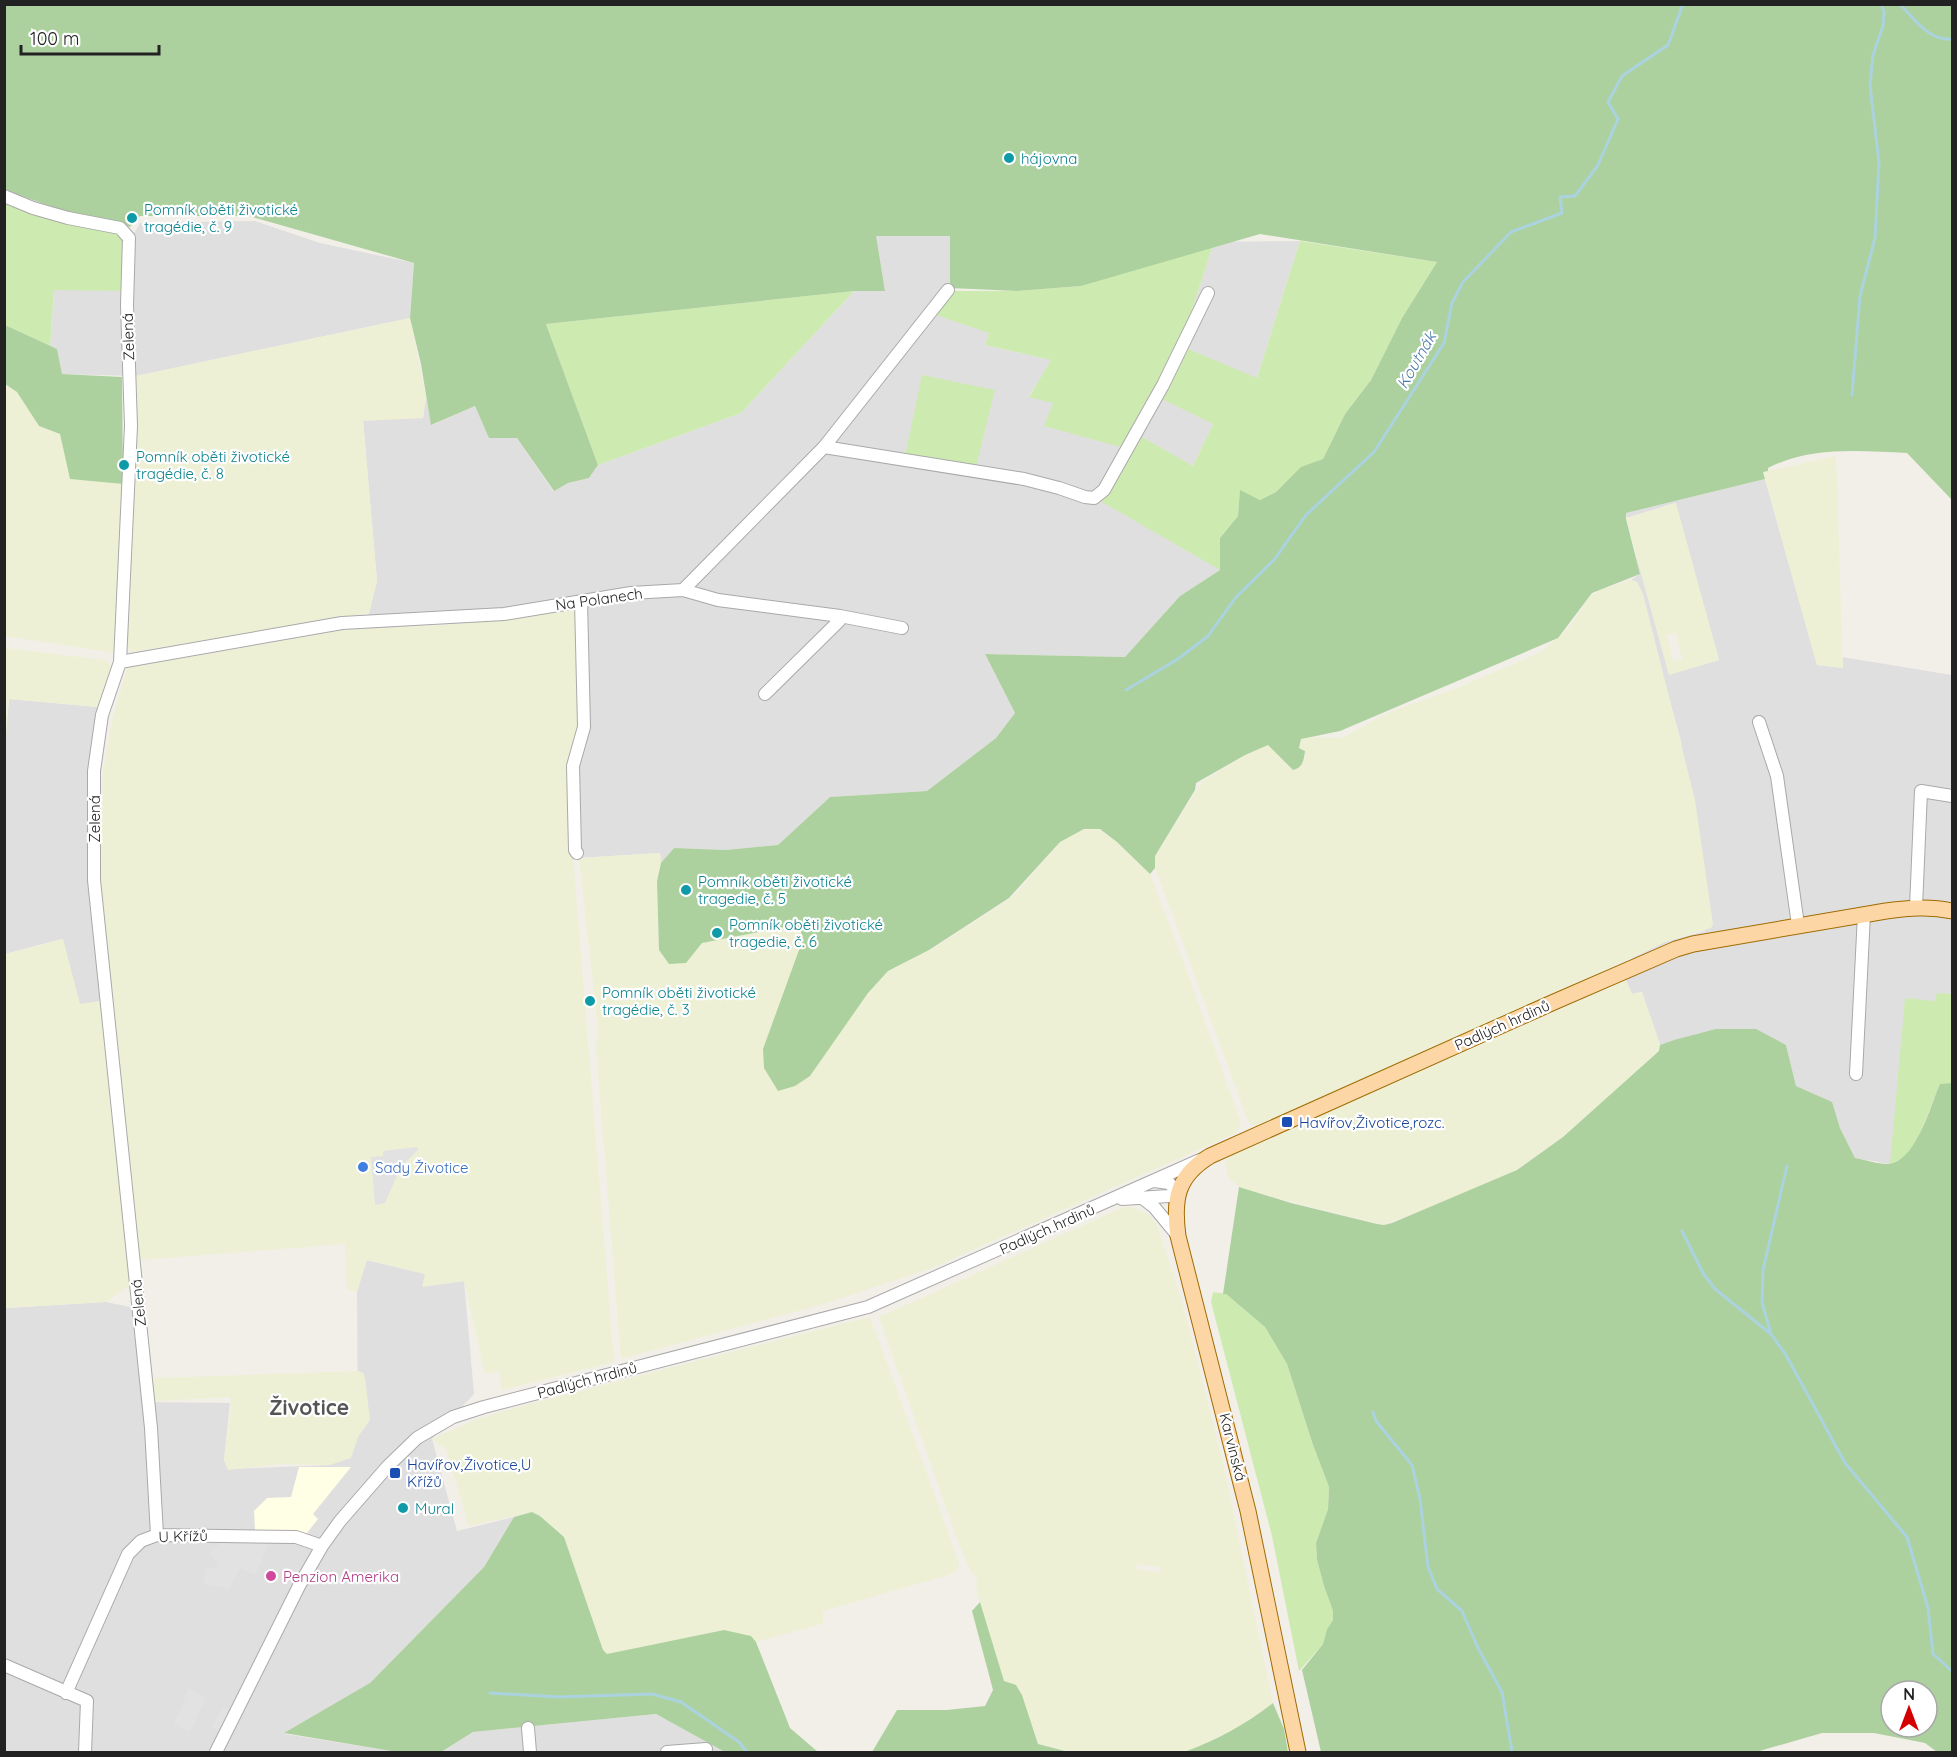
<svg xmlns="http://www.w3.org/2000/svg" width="1957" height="1757" viewBox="0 0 1957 1757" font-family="Quicksand,sans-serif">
  <rect width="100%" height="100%" fill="#f2efe9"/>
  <path fill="#e0dfdf" d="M 255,221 L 320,243 L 414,263 L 410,318 L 136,376 L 62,374 L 57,349 L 50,346 L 54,290 L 127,245 L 140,223 Z
    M 875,236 L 950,236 L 950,288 L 989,333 L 985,345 L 1052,360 L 1029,396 L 1053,402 L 1185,332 L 1214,242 L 1300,241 L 1257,378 L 1213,424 L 1193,466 L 1142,438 L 1220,570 L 1180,596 L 1125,657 L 985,654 L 1015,713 L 996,738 L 927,791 L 830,797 L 778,845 L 726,850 L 674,848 L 661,863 L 660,853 L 579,858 L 511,618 L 370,629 L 369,613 L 377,581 L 363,420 L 423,418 L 426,397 L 432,425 L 475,406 L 489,437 L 517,438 L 553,491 L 568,483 L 589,478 L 598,465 L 741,413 L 854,291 L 885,290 Z
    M 1765,479 L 1817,665 L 1843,668 L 1842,657 L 1952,675 L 1952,1083 L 1940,1084 L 1890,1164 L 1855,1158 L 1840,1128 L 1831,1102 L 1796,1086 L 1786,1045 L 1674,1040 L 1660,1045 L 1642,992 L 1632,994 L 1626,980 L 1632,958 L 1665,942 L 1705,931 L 1681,741 L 1637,582 L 1631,580 L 1640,574 L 1635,551 L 1669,674 L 1719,660 L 1675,503 L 1627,518 L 1626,513 Z
    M 9,699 L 98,707 L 90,775 L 92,921 L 100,1001 L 80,1005 L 62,939 L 5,954 L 4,748 Z
    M 366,1260 L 426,1274 L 423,1286 L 464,1281 L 474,1394 L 432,1439 L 457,1531 L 514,1517 L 484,1567 L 366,1687 L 285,1734 L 397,1752 L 5,1752 L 5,1308 L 106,1302 L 135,1308 L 143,1402 L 230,1403 L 224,1460 L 229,1469 L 330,1465 L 358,1437 L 357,1292 Z
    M 656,1714 L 723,1751 L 722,1752 L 441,1752 L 473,1732 Z"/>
  <path fill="#ffffe5" d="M 299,1467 L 351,1467 L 313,1514 L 318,1519 L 307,1533 L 255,1530 L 254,1511 L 267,1498 L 291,1497 Z"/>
  <path fill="#eef0d5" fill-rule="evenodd" d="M 410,318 L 426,397 L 423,418 L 363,421 L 377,581 L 369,613 L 132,652 L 127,647 L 134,504 L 136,376 Z
    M 4,384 L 17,392 L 39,426 L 60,434 L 70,479 L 123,484 L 115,653 L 5,636 Z
    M 1836,456 L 1843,668 L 1817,665 L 1763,472 Z
    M 1676,503 L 1719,660 L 1669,675 L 1626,518 ZM 1676,633 L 1682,660 L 1673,661 L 1667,635 Z
    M 1631,580 L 1637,582 L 1643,594 L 1695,800 L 1713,924 L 1711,928 L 1665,942 L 1584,980 L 1344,1087 L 1257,1126 L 1252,1125 L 1248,1121 L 1155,867 L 1154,857 L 1203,781 L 1245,755 L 1268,745 L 1293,770 L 1298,769 L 1305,758 L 1305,751 L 1299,748 L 1301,739 L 1306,737 L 1342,738 L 1387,713 L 1457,688 L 1541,652 L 1570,627 L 1589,597 L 1600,590 Z
    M 577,607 L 579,729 L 573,856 L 614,1362 L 502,1390 L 499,1371 L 485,1374 L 464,1281 L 422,1287 L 425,1274 L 367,1260 L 357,1292 L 347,1289 L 345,1244 L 140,1260 L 101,882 L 103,772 L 112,721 L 127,668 L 344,630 L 446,625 L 511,618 Z
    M 5,648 L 105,660 L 111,666 L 98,707 L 9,699 L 5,748 Z
    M 1099,829 L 1117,842 L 1150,874 L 1186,969 L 1241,1123 L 1236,1133 L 932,1268 L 824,1304 L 621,1359 L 596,1048 L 598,1030 L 579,858 L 660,853 L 661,863 L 657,881 L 659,950 L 669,963 L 686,963 L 701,943 L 795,925 L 800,929 L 803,939 L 868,993 L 888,971 L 929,951 L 1008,900 L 1018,891 L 1060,842 L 1083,830 Z
    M 63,939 L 80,1004 L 100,1001 L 130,1285 L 106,1302 L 5,1308 L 5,954 Z
    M 1626,980 L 1632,994 L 1642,992 L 1660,1045 L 1659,1051 L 1563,1137 L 1516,1170 L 1470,1191 L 1384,1225 L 1257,1193 L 1239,1187 L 1230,1179 L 1227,1172 L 1226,1162 L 1229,1156 Z
    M 1124,1207 L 1130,1207 L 1148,1214 L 1157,1225 L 1182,1302 L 1223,1463 L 1273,1703 L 1251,1720 L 1217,1740 L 1184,1752 L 1074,1752 L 1038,1744 L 1022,1695 L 1016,1685 L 1004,1682 L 980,1602 L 976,1587 L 977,1578 L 971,1573 L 957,1539 L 879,1317 ZM 1137,1564 L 1161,1568 L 1160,1573 L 1136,1569 Z
    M 865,1318 L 870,1318 L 879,1341 L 959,1563 L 958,1570 L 952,1574 L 823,1611 L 823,1623 L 815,1626 L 756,1642 L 750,1636 L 724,1630 L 607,1654 L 603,1650 L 564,1537 L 540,1516 L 532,1512 L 469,1526 L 446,1449 L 432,1439 L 477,1419 L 533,1403 Z
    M 359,1371 L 363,1373 L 365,1378 L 370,1420 L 358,1437 L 351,1458 L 330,1465 L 281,1464 L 228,1470 L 224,1460 L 231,1407 L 230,1397 L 143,1402 L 154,1393 L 153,1381 L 155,1378 Z"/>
  <path fill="#cdebb0" d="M 5,201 L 111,228 L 125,238 L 125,291 L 54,290 L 50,346 L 5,325 Z
    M 1300,241 L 1437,262 L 1402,318 L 1371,380 L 1345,414 L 1323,459 L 1301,468 L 1276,492 L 1260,500 L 1240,491 L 1238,516 L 1220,538 L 1220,570 L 1097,499 L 1107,491 L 1142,437 L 1193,466 L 1213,424 L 1160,398 L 1186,348 L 1257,378 Z
    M 1214,242 L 1185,332 L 1124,448 L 1044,426 L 1053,403 L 1029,397 L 1051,360 L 985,345 L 989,333 L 936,315 L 953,291 L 1017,291 L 1081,286 Z
    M 854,291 L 741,413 L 598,465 L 546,324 Z
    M 922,375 L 995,390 L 976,467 L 905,456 Z
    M 1952,985 L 1952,1083 L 1940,1084 L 1917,1140 L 1904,1158 L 1890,1164 L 1905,998 L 1935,1001 L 1937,993 L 1951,994 Z
    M 1213,1292 L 1226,1294 L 1265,1327 L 1287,1364 L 1313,1445 L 1329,1487 L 1328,1509 L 1316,1543 L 1317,1560 L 1324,1586 L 1333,1611 L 1333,1620 L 1327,1629 L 1323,1644 L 1299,1671 L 1272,1536 L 1211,1302 Z"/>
  <path fill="#add19e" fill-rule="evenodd" d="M 4,5 L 1952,5 L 1952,500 L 1907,453 C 1860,451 1811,446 1768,468 L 1768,471 L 1763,472 L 1765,479 L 1626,513 L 1626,519 L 1640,574 L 1592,593 L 1558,638 L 1340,731 L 1301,739 L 1299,748 L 1305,751 C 1304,759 1303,768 1293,770 L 1268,745 L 1245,755 L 1196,783 L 1195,790 L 1155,856 L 1155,868 L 1150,874 L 1117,842 L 1100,829 L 1084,829 L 1060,842 L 1009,898 L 929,950 L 888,971 L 868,993 L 810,1076 L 795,1086 L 778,1091 L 764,1068 L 763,1049 L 803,939 L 800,929 L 795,925 L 702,943 L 686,963 L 669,964 L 659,950 L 657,881 L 661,863 L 674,848 L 726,850 L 778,845 L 830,797 L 927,791 L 996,738 L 1015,713 L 985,654 L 1125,657 L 1180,596 L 1220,570 L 1220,538 L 1238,516 L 1240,490 L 1260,500 L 1276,492 L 1301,467 L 1323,459 L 1345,414 L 1371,380 L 1402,318 L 1437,262 L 1260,234 L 1081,286 L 1017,291 L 950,288 L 950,236 L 876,236 L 885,291 L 854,291 L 546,324 L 598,465 L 589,478 L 568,483 L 554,491 L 517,438 L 489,438 L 475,406 L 431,425 L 421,364 L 410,318 L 414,263 L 249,216 L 140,216 L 130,227 L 99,218 L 69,213 L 5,190 Z
    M 5,325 L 57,349 L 62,374 L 122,377 L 123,484 L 70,479 L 60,434 L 39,426 L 17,392 L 5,384 Z
    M 1716,1029 L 1756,1029 L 1786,1045 L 1796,1086 L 1832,1102 L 1840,1128 L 1855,1158 C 1866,1160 1877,1164 1888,1164 C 1916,1162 1930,1106 1940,1084 L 1952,1083 L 1952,1752 L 1937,1752 L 1925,1743 L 1874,1733 L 1822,1733 L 1756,1752 L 1321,1752 L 1302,1670 L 1323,1644 L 1327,1629 L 1333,1620 L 1333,1611 L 1324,1586 L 1317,1560 L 1316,1543 L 1328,1509 L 1329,1487 L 1313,1445 L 1287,1364 L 1265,1327 L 1226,1294 L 1223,1294 L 1239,1187 L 1291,1203 L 1377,1224 L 1384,1225 L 1392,1223 L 1517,1170 L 1563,1137 L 1659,1051 L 1660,1045 L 1674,1040 ZM 1891,1691 L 1927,1691 L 1927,1727 L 1891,1727 Z
    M 532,1512 L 540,1516 L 564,1537 L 603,1650 L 607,1654 L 724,1630 L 751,1636 L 756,1642 L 790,1728 L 818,1752 L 722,1752 L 723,1751 L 656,1714 L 473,1732 L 441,1752 L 397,1752 L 284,1733 L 370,1683 L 484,1567 L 514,1517 Z
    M 980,1602 L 1004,1681 L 1016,1685 L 1022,1695 L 1038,1744 L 1069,1752 L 872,1752 L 897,1710 L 947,1710 L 985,1706 L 993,1690 L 972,1611 Z
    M 1273,1703 L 1284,1729 L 1288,1752 L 1184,1752 C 1217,1740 1245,1725 1273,1703 Z"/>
  <path fill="#e2e2e2" d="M 417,1147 L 418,1150 L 401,1167 L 385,1203 L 375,1205 L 371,1157 L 383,1156 L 383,1151 Z
    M 223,1541 L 238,1545 L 242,1541 L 270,1541 L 255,1575 L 240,1568 L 229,1589 L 203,1584 L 206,1568 L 213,1569 L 218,1564 L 209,1553 Z
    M 189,1689 L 206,1698 L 190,1732 L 174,1723 Z
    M 223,1707 L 236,1713 L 225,1734 L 212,1728 Z"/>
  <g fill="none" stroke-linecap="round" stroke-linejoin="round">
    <path stroke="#aad3df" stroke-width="3" d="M 1900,4 C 1915,20 1929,41 1952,39
      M 1852,395 L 1860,296 L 1875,238 L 1879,163 L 1870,85 L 1873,55 L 1883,26 L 1884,12 L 1881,4
      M 1126,690 L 1178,659 L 1208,636 L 1236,597 L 1274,560 L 1306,515 L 1374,452 L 1444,343 L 1452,303 L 1463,282 L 1511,232 L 1562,213 L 1560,197 L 1575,196 L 1598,165 L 1618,119 L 1608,102 L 1622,76 L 1668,45 L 1683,4
      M 1787,1166 L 1763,1270 L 1762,1302 L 1771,1334 L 1786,1355 L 1845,1463 L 1907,1537 L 1928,1608 L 1933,1654 L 1952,1671
      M 1682,1231 L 1703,1273 L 1715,1289 L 1771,1334
      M 1373,1412 L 1376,1421 L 1412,1465 L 1420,1499 L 1428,1567 L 1437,1589 L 1462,1611 L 1478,1648 L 1502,1692 L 1512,1752
      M 490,1693 L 559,1697 L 652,1694 L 681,1702 L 739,1742 L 747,1752"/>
    <g stroke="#a9a9a9" stroke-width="14">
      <path id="minor" d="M 4,196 L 33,208 L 68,218 L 120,228 L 129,238 L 127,305 L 131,426 L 120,662 L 102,715 L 94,771 L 94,880 L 151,1428 L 157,1535
        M 824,447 L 1024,479 L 1059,488 L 1085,497 L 1094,498 L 1104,490 L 1163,385 L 1208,293
        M 683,590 L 718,600 L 840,616 L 902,628
        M 120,662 L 342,623 L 504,614 L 631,593 L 683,590 L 824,447 L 948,290
        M 765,694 L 839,621 L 840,616
        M 1759,722 L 1777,776 L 1798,925
        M 577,853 L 575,850 L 573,766 L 584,727 L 581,601
        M 1916,907 L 1921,791 L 1952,796
        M 1856,1074 L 1864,914
        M 1141,1197 L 1154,1207 L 1178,1236
        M 1122,1199 L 1169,1196 L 1179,1193 L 1169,1183 L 1154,1181
        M 4,1665 L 87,1701 L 85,1752
        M 66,1693 L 128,1554 L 141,1541 L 157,1535 L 296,1537 L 322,1546
        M 528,1728 L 530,1752
        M 216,1752 L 299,1586 L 322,1546 L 340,1521 L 388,1466 L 417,1438 L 453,1417 L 484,1407 L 868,1307 L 1200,1160
        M 667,1752 L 706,1749"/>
    </g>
    <g stroke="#a06b00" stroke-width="17">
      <path id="major" d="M 1298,1752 L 1248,1511 L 1178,1236 C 1173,1199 1177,1176 1210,1156 L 1554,1002 L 1676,949 L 1693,944 L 1886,911 C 1909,908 1929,906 1952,911"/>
    </g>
    <use href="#minor" stroke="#fff" stroke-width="12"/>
    <use href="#major" stroke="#fcd6a4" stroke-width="15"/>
  </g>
  <g fill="#0f9aa8" stroke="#fff" stroke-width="2">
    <circle cx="1009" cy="158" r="6"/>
    <circle cx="132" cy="218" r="6"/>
    <circle cx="124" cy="465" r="6"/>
    <circle cx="686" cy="890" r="6"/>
    <circle cx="717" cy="933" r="6"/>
    <circle cx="590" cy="1001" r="6"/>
    <circle cx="403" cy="1508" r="6"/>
  </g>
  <g fill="#1a4fb4" stroke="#fff" stroke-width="2">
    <rect x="1281" y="1116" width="12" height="12" rx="3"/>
    <rect x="389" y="1467" width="12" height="12" rx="3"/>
  </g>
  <circle fill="#3f7fe0" stroke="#fff" stroke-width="2" cx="363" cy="1167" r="6"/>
  <circle fill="#d1479c" stroke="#fff" stroke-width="2" cx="271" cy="1576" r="6"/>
  <g text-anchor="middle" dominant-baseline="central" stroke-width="4.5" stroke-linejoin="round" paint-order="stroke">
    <g font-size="15" fill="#0d838f" stroke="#fff" text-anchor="start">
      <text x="1021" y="158">hájovna</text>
      <text x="144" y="209">Pomník oběti životické<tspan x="144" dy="17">tragédie, č. 9</tspan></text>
      <text x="136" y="456">Pomník oběti životické<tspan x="136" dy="17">tragédie, č. 8</tspan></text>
      <text x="698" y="881">Pomník oběti životické<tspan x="698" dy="17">tragedie, č. 5</tspan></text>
      <text x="729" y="924">Pomník oběti životické<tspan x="729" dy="17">tragedie, č. 6</tspan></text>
      <text x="602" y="992">Pomník oběti životické<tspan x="602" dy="17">tragédie, č. 3</tspan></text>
      <text x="415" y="1508">Mural</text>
    </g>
    <g font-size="15" fill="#222" stroke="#fff">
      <text transform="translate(128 337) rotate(-92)">Zelená</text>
      <text transform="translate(599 599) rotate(-8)">Na Polanech</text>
      <text transform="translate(94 819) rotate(-90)">Zelená</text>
      <text transform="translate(1502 1025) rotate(-24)">Padlých hrdinů</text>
      <text transform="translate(1047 1229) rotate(-24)">Padlých hrdinů</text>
      <text transform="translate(138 1303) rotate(-96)">Zelená</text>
      <text transform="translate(587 1380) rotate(-15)">Padlých hrdinů</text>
      <text transform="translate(1233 1447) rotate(76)">Karvinská</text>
      <text transform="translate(183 1536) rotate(-2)">U Křížů</text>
    </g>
    <g font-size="15" fill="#164399" stroke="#fff" text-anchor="start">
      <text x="1299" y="1122">Havířov,Životice,rozc.</text>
      <text x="407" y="1464">Havířov,Životice,U<tspan x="407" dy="17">Křížů</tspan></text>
    </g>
    <g font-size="15" fill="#366cbe" stroke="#fff" text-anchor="start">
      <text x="375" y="1167">Sady Životice</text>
    </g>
    <g font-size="15" fill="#b23c85" stroke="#fff" text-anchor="start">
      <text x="283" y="1576">Penzion Amerika</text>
    </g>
    <g font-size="16" font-style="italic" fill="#4a7aab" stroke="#fff">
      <text transform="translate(1416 360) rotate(-60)">Koutnák</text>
    </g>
    <g font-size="21" font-weight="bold" fill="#555" stroke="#fff">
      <text x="309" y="1407">Životice</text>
    </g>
  </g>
  <rect width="1957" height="1757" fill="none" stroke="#222222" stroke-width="12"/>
  <g transform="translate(1909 1709)"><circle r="28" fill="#ffffff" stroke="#a7a7a7" stroke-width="1.5"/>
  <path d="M0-4.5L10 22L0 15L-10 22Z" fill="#d40000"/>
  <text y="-9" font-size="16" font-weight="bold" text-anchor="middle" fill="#222222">N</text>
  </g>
  <path d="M21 45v9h138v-9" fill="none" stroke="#222222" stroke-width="3"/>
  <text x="30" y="45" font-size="18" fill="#222222" stroke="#ffffff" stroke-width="4.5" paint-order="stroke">100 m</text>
</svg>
